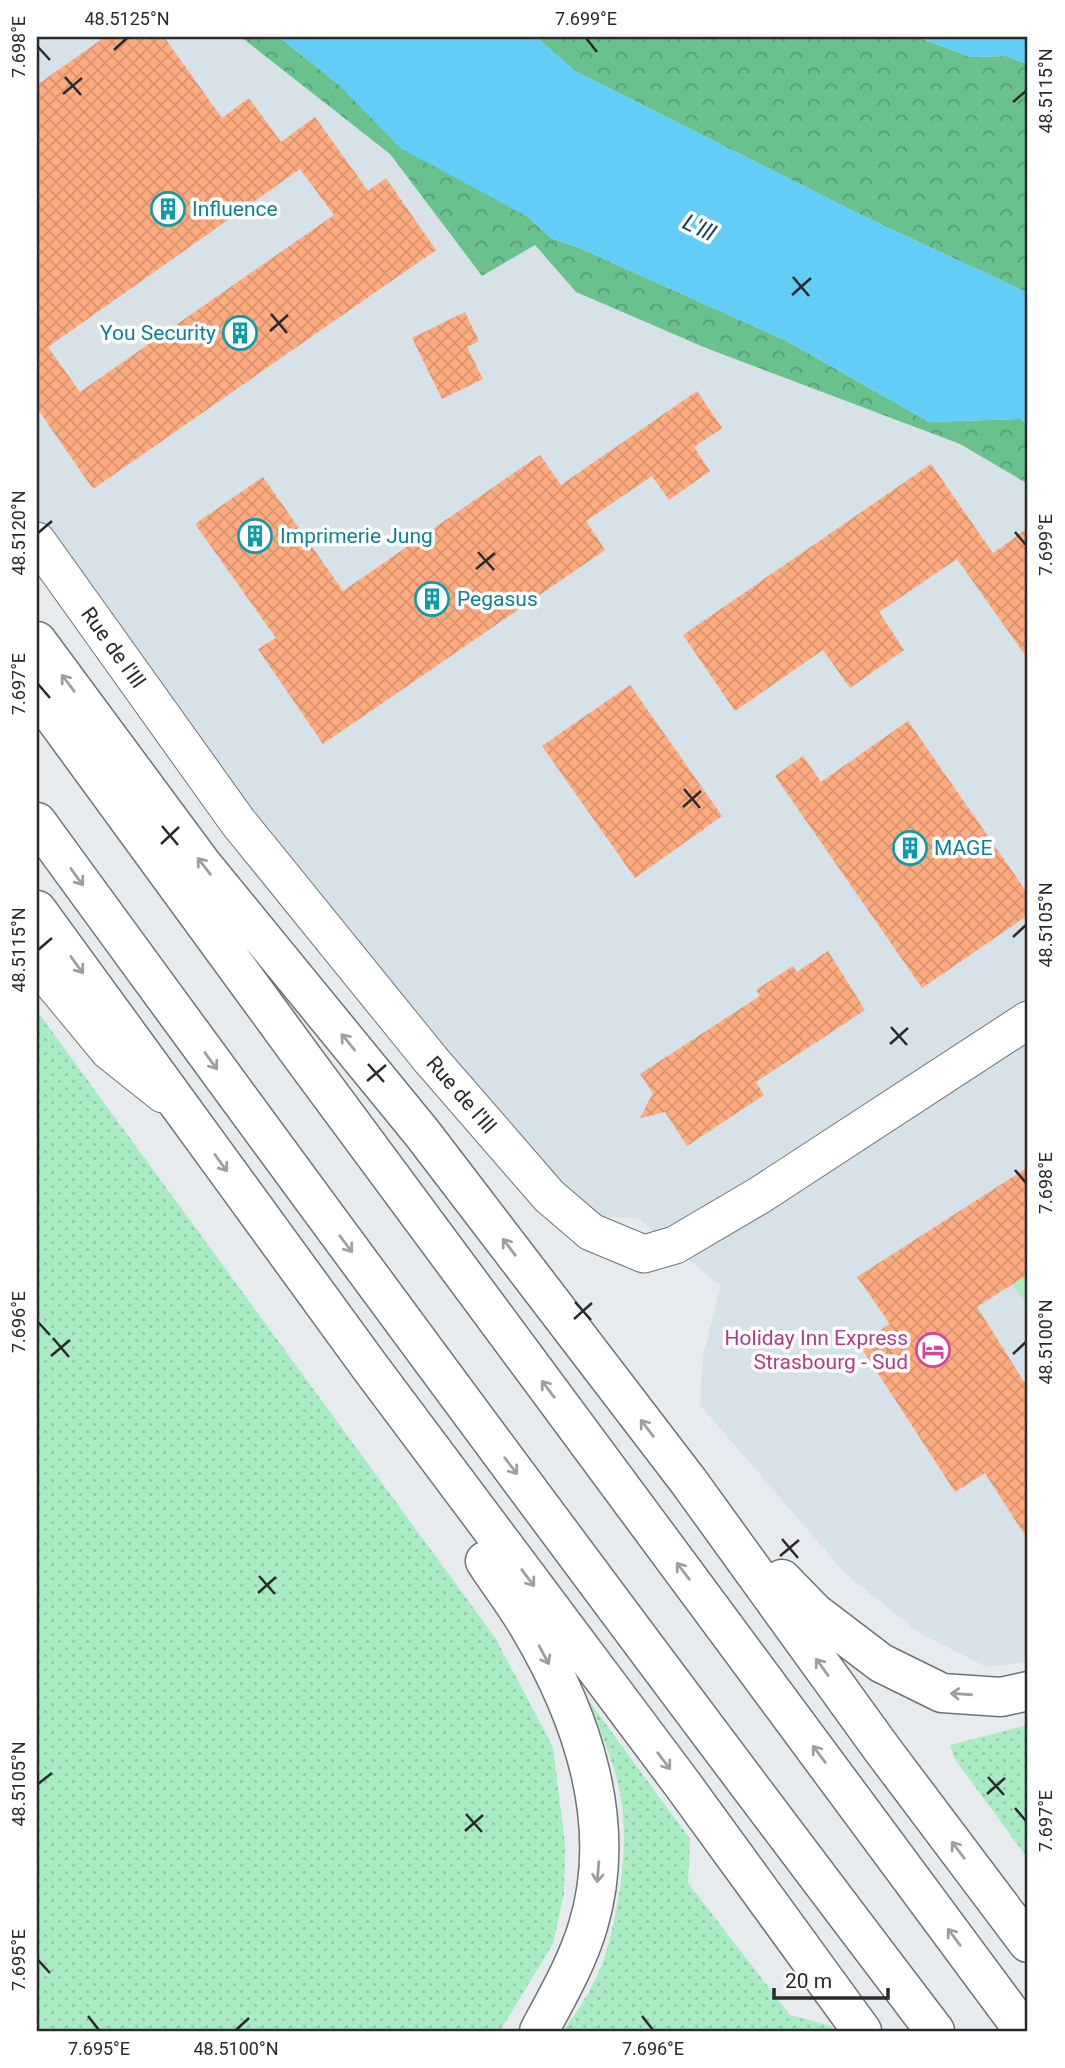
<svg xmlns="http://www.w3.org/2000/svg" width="1065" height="2068" viewBox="0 0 1065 2068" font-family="Roboto,sans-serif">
  <defs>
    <pattern id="grass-dots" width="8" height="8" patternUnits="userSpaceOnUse" patternTransform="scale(1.75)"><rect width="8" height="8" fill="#a9ebc2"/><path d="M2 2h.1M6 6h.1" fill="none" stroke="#91caa7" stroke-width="1.8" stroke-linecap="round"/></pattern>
    <pattern id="forest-crowns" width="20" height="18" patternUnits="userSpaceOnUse" patternTransform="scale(1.75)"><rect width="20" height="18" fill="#69c18e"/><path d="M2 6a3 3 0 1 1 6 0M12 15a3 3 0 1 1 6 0" fill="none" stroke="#569d74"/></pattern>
    <pattern id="building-cross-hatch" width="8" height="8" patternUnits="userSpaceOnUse" patternTransform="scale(1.75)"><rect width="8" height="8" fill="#fdab7f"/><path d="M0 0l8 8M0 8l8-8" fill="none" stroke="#d9936e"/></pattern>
  </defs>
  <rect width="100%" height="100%" fill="#e8ebed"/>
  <path fill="#d7e1e8" d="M 37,37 L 241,37 L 390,154 L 482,276 L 535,245 L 576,292 L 706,348 L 960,444 L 1028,484 L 1028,1662 L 986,1667 L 918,1632 L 844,1572 L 700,1405 L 703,1356 L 721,1286 L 637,1218 L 597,1217 L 565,1191 L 260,845 L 37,525 Z"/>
  <path fill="url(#grass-dots)" d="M 37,1011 L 496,1639 L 553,1747 L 565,1844 L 564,1894 L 553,1944 L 500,2031 L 37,2031 Z
    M 589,1701 L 690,1839 L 688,1883 L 790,2015 L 831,2026 L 835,2031 L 563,2031 C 576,2013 593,1988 601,1967 C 617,1924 627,1859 623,1814 C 620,1775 602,1737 589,1701 Z
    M 1028,1725 L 1028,1859 L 954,1758 L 950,1745 Z"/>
  <path fill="url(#forest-crowns)" d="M 241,37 L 279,37 L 337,83 L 528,217 L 551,238 L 582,249 L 787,341 L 929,422 L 1021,419 L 1028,426 L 1028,484 L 960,444 L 706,348 L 576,292 L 535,245 L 482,276 L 390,154 Z
    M 536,37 L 917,37 L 971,57 L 1007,56 L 1028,65 L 1028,293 L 863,216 L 575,71 Z"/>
  <path fill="#a9ebc2" d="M 1028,1274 L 1028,1306 L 1013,1284 Z"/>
  <path fill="#62cdf6" d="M 279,37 L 536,37 L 575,71 L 863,216 L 1028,293 L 1028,426 L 1021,419 L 929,422 L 787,341 L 582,249 L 551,238 L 528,217 L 400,148 L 337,83 Z
    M 917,37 L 1028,37 L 1028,65 L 1007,56 L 971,57 Z"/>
  <path fill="url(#building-cross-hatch)" fill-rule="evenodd" d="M 105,37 L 164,37 L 222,118 L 249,98 L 281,142 L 315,117 L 368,191 L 386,178 L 436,250 L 93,489 L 37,408 L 37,85 ZM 300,169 L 334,215 L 80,392 L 48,347 Z
    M 465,312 L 479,341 L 467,347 L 483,379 L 442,399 L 412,338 Z
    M 697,391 L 722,428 L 694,447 L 710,471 L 669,500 L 652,476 L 586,521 L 605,550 L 323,744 L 258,649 L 276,638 L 195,524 L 263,477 L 343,591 L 540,455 L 561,485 Z
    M 931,464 L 993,553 L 1028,528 L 1028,659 L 957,559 L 879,612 L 904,650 L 850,688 L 823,650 L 735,711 L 683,635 Z
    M 630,685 L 722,816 L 635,878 L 542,746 Z
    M 908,721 L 1028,894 L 1028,915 L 922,988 L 775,776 L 803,756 L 821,782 Z
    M 828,951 L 865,1010 L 756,1082 L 764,1095 L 687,1146 L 665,1112 L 640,1118 L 653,1093 L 640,1074 L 760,996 L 756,990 L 793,966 L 797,972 Z
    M 1028,1167 L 1028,1274 L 977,1307 L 1028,1388 L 1028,1540 L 985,1473 L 955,1492 L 859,1344 L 890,1324 L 857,1277 Z"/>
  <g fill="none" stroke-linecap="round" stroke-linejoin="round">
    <g stroke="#6f7274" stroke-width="39">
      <g id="street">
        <path id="s1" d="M 37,541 L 238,822 L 431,1060 L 549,1196 L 591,1232 L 644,1254 L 675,1245 L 760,1195 L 1028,1020"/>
        <path d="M 37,964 L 109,1051 L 163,1094"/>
      </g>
    </g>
    <g stroke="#6f7274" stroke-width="41">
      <path id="highway" d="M 37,641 L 202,864 L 422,1133 L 689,1482 L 882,1749 L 1028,1943
        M 37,694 L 306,1062 L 1024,2031
        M 37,822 C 333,1228 631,1632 935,2031
        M 37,910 L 370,1367 L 683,1785 L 862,2031
        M 485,1561 C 499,1583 516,1604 529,1627 C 582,1716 619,1823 588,1926 C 577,1963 557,1997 539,2031
        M 782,1579 L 814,1612 L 881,1663 L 942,1693 L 1001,1697 L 1028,1691"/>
    </g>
    <use href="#street" stroke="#fff" stroke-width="37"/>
    <use href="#highway" stroke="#fff" stroke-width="38"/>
  </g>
  <defs><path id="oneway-shaft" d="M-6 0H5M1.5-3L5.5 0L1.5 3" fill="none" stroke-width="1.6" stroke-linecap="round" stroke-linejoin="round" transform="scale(1.75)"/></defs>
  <g stroke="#9f9fa0">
    <use href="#oneway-shaft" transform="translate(68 683) rotate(-127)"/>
    <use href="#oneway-shaft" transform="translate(204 866) rotate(-128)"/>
    <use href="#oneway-shaft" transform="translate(77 877) rotate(54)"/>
    <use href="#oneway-shaft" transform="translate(77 965) rotate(54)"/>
    <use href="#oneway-shaft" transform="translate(348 1042) rotate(-129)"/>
    <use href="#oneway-shaft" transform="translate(211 1061) rotate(54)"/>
    <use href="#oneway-shaft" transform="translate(221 1163) rotate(54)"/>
    <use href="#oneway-shaft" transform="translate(346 1244) rotate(53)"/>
    <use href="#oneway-shaft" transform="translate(509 1247) rotate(-127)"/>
    <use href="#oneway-shaft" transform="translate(548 1389) rotate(-127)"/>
    <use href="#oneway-shaft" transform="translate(647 1428) rotate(-127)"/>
    <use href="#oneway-shaft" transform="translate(511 1466) rotate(53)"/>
    <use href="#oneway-shaft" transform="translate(683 1571) rotate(-127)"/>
    <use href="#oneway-shaft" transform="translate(528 1578) rotate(53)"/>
    <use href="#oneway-shaft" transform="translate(544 1655) rotate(62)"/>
    <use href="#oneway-shaft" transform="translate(822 1667) rotate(-126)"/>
    <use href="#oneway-shaft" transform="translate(961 1694) rotate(-176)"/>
    <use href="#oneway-shaft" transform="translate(819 1754) rotate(-127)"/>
    <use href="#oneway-shaft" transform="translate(664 1761) rotate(53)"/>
    <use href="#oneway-shaft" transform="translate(958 1850) rotate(-127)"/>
    <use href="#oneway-shaft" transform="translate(598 1872) rotate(95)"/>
    <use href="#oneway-shaft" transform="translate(954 1937) rotate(-127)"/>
  </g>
  <path fill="none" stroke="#292a2b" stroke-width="2.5" d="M 586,38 L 597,52M 38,47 L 50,60M 114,50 L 127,38M 65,77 L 81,95M 63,94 L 82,78M 1013,102 L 1026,91M 793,277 L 809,296M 792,295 L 811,278M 271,314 L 287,333M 270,331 L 288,315M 1015,532 L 1026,545M 38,533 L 52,521M 478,552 L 494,570M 476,569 L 495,553M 38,684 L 50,698M 684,789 L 700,808M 683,807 L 701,791M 162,826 L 178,845M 161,844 L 179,827M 1013,937 L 1026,925M 38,950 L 52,938M 891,1027 L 907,1045M 890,1044 L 908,1028M 368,1064 L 384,1082M 367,1081 L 386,1065M 1015,1170 L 1026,1183M 575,1302 L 591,1320M 574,1319 L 592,1303M 38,1322 L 50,1335M 53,1338 L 69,1357M 1013,1354 L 1026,1342M 51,1356 L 70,1340M 782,1539 L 798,1558M 780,1556 L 799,1540M 259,1576 L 275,1594M 258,1593 L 276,1577M 988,1777 L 1004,1795M 38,1784 L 52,1773M 987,1794 L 1005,1778M 1015,1808 L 1026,1821M 466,1814 L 482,1832M 465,1831 L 483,1815M 38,1960 L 50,1973M 88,2016 L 99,2030M 642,2016 L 653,2030M 236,2030 L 249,2018"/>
  <defs>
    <g id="building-ring" transform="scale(1.75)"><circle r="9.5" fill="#fff" stroke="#0f9aa8" stroke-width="1.5"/><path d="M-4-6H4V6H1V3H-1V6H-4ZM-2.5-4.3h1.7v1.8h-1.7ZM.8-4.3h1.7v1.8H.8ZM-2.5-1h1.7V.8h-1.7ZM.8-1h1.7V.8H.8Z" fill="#0f9aa8"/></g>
    <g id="hotel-ring" transform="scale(1.75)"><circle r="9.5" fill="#fff" stroke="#d1479c" stroke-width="1.5"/><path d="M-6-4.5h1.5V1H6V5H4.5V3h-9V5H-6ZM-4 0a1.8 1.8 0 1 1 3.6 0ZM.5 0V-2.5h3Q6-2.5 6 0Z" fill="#d1479c"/></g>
  </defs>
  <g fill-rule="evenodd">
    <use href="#building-ring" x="168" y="209"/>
    <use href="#building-ring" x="240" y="333"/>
    <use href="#building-ring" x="255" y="536"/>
    <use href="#building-ring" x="432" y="599"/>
    <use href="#building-ring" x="910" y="848"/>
    <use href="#hotel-ring" x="933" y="1350"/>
  </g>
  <g text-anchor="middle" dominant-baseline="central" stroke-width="7" stroke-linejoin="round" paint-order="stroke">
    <g font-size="21" fill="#0d838f" stroke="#fff" text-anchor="start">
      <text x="192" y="209">Influence</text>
      <text x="216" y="333" text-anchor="end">You Security</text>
      <text x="280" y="536">Imprimerie Jung</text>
      <text x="457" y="599">Pegasus</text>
      <text x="934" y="848">MAGE</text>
    </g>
    <g font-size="21" fill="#292a2b" stroke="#fff">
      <text stroke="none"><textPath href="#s1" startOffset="131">Rue de l'Ill</textPath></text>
      <text stroke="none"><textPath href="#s1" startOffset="698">Rue de l'Ill</textPath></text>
    </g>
    <g font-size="21" fill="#b23c85" stroke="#fff" text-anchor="end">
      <text x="908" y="1338">Holiday Inn Express<tspan x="908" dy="24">Strasbourg - Sud</tspan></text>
    </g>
    <g font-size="23" font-style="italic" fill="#164556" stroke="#fff">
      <text transform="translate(699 228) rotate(26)">L'Ill</text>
    </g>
  </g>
  <rect width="1065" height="2068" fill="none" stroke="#ffffff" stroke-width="77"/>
  <path d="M774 1988v10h114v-10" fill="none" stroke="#292a2b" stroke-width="3.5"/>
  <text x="785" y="1988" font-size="21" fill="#292a2b" stroke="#ffffff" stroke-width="5" paint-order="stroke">20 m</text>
  <rect x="38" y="38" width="988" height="1992" fill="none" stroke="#292a2b" stroke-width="2.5"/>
  <g font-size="18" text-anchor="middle" fill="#292a2b">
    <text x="127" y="25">48.5125°N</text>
    <text x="586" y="25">7.699°E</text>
    <text transform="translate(19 47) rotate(-90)" y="6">7.698°E</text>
    <text transform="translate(1046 91) rotate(-90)" y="6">48.5115°N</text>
    <text transform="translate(19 533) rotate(-90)" y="6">48.5120°N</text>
    <text transform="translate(1046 545) rotate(-90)" y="6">7.699°E</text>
    <text transform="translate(19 684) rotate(-90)" y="6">7.697°E</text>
    <text transform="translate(1046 925) rotate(-90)" y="6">48.5105°N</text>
    <text transform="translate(19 950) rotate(-90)" y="6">48.5115°N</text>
    <text transform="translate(1046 1183) rotate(-90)" y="6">7.698°E</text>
    <text transform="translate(19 1322) rotate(-90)" y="6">7.696°E</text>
    <text transform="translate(1046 1342) rotate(-90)" y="6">48.5100°N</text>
    <text transform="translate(19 1784) rotate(-90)" y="6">48.5105°N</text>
    <text transform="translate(1046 1821) rotate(-90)" y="6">7.697°E</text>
    <text transform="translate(19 1960) rotate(-90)" y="6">7.695°E</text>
    <text x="99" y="2055">7.695°E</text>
    <text x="236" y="2055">48.5100°N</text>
    <text x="653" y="2055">7.696°E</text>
  </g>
</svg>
